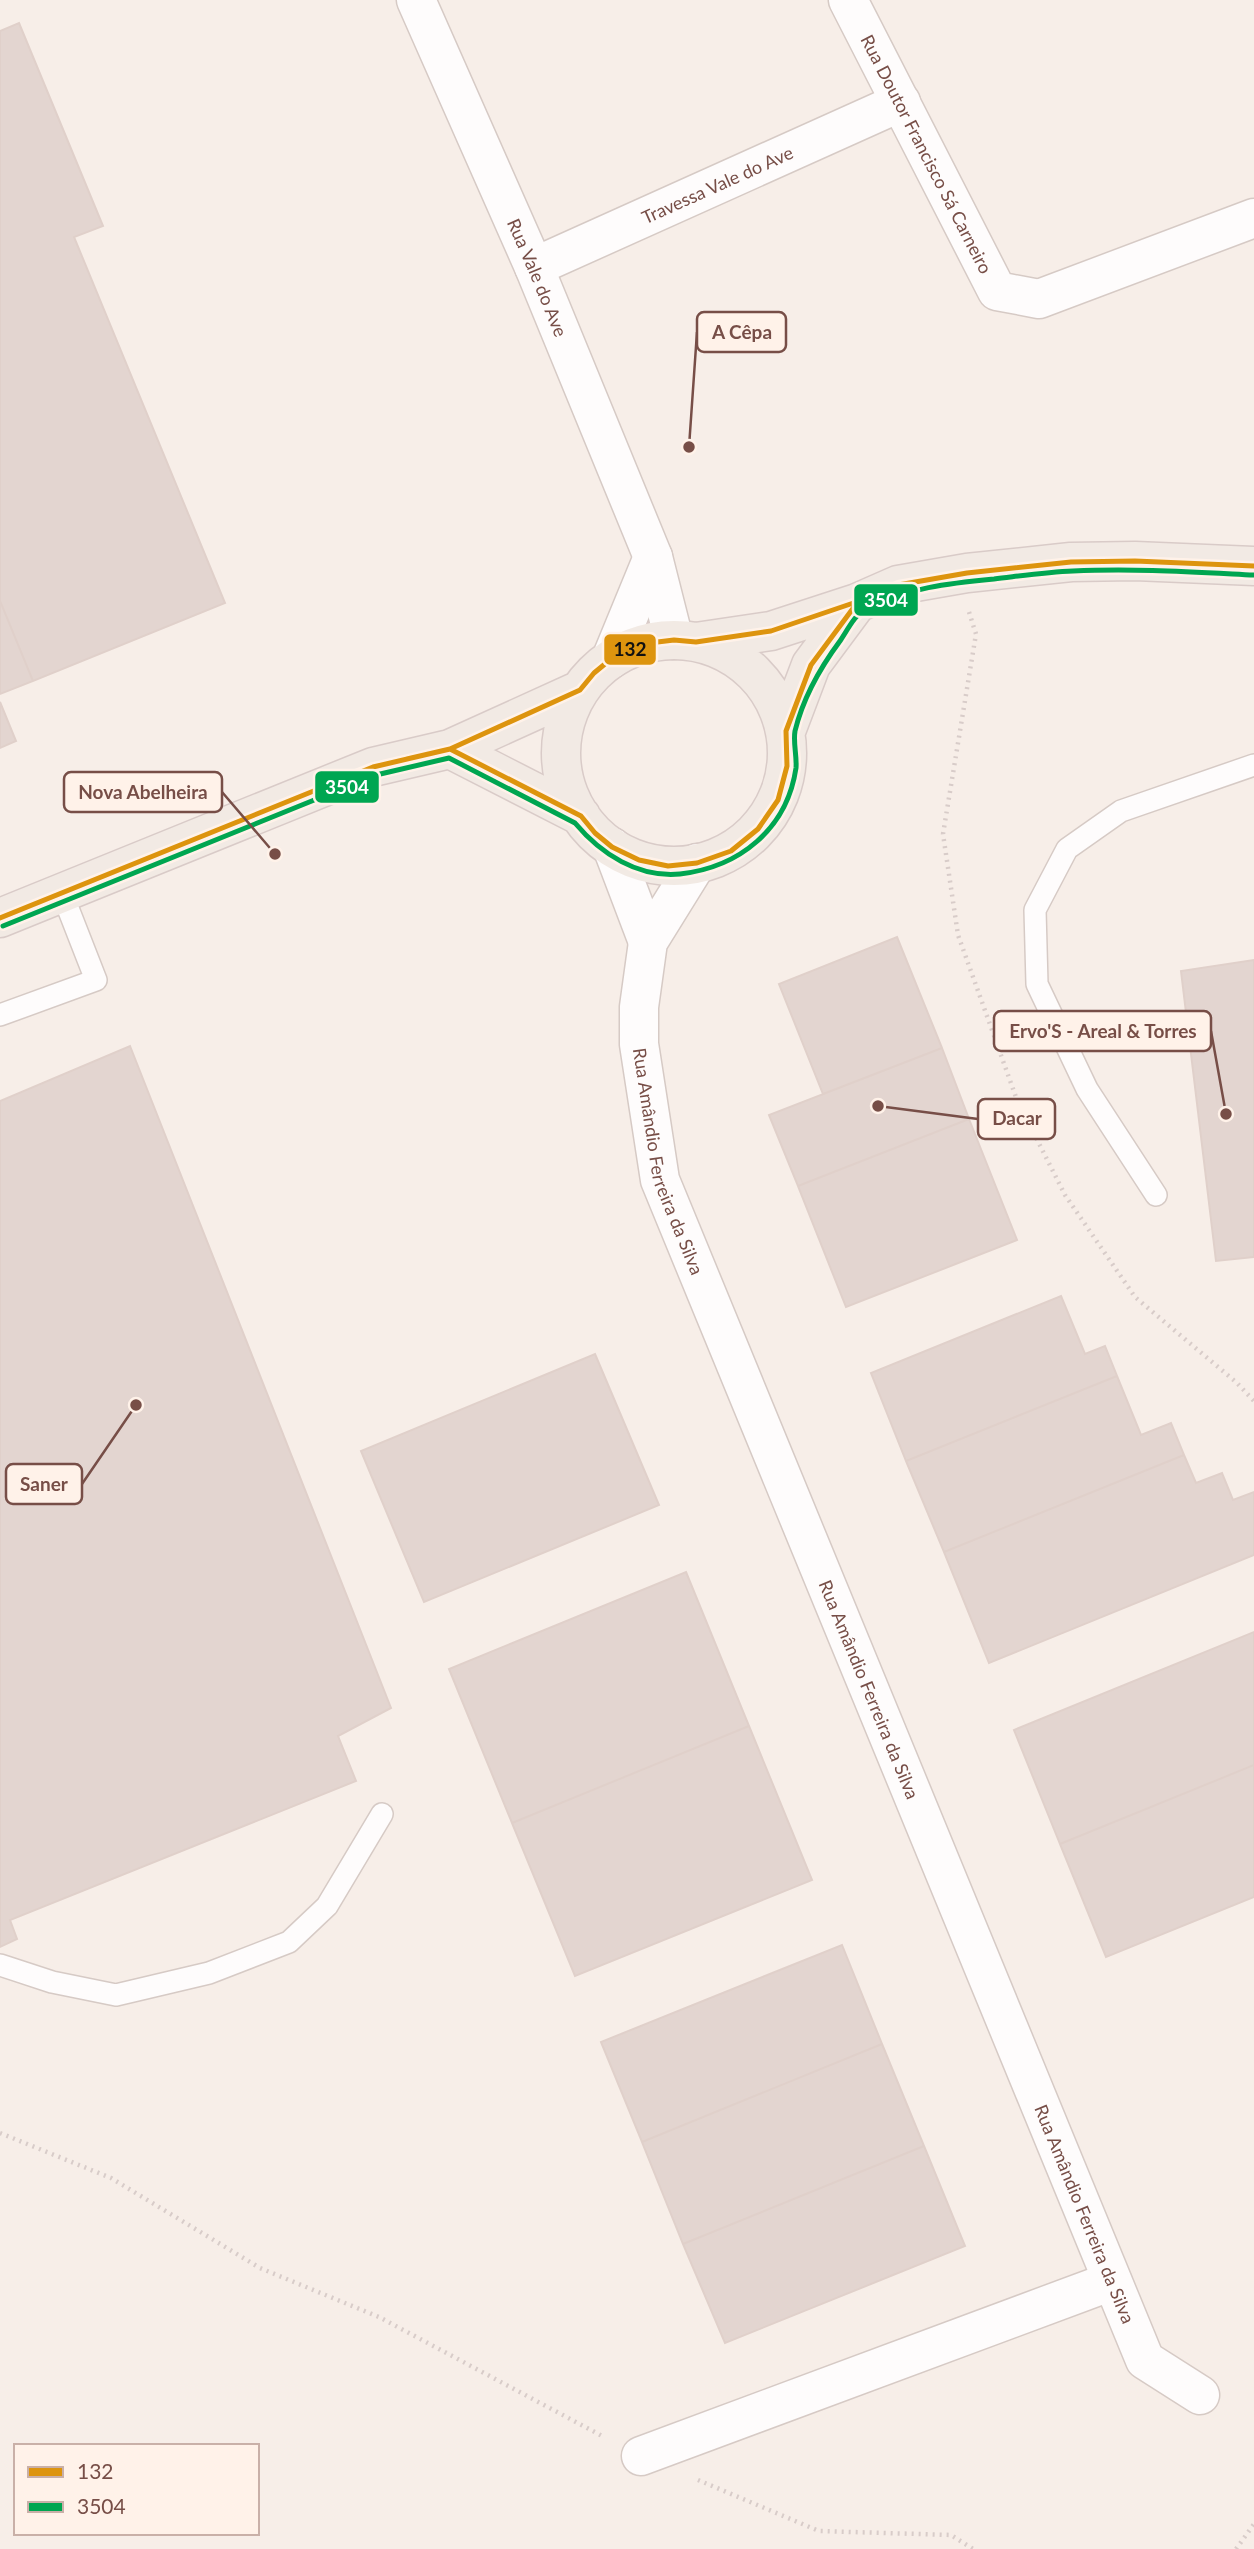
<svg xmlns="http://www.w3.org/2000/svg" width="1254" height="2549" viewBox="0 0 1254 2549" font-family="Lato,sans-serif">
  <rect width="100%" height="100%" fill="#f7eee8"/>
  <path fill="#e3d5d0" stroke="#e0d0ca" stroke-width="2" d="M 19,23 L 103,226 L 74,237 L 225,603 L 33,681 L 0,601 L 0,31 Z
    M 0,601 L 33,681 L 0,694 Z
    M 0,702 L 16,741 L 0,748 Z
    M 897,937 L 942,1048 L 823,1094 L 779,984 Z
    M 1254,960 L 1254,1257 L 1216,1261 L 1181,971 Z
    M 130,1046 L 391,1708 L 338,1736 L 356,1781 L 10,1920 L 17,1939 L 0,1947 L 0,1101 Z
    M 942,1048 L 969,1119 L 798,1186 L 769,1115 Z
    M 969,1119 L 1017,1240 L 846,1307 L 798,1186 Z
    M 1061,1296 L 1085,1354 L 1105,1346 L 1117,1376 L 906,1461 L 871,1373 Z
    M 595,1354 L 659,1505 L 424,1602 L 361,1451 Z
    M 1117,1376 L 1141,1435 L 1171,1423 L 1184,1455 L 944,1552 L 906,1461 Z
    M 1184,1455 L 1196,1483 L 1222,1473 L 1233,1500 L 1254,1492 L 1254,1555 L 989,1663 L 944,1552 Z
    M 686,1572 L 749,1726 L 512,1823 L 449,1669 Z
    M 1254,1632 L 1254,1765 L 1060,1844 L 1014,1730 Z
    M 749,1726 L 812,1880 L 575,1976 L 512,1823 Z
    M 1254,1765 L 1254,1897 L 1106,1957 L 1060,1844 Z
    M 842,1945 L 882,2044 L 642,2142 L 601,2042 Z
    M 882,2044 L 924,2146 L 683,2244 L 642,2142 Z
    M 924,2146 L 965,2246 L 725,2343 L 683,2244 Z"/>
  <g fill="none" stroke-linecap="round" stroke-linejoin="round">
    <g stroke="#d6cac5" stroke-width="24">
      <path id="lane" d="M 0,1015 L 96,980 L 62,893
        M 1156,1195 L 1087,1089 L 1037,984 L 1035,910 L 1067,849 L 1121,811 L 1254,765
        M 0,1965 L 52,1982 L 116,1995 L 209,1973 L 289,1942 L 327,1906 L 382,1814"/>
    </g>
    <g stroke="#d6cac5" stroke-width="41">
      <g id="street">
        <path id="s1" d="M 416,0 L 534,267 L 653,557 L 674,640"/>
        <path id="s2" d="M 848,0 L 997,291 L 1039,299 L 1254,218"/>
        <path id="s3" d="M 534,267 L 901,102"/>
        <path d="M 611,659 L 653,557"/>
        <path d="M 612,847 L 648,942"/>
        <path id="s4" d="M 697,863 L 648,942 L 639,1007 L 639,1044 L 660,1180 L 1145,2360 L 1200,2395"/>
        <path d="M 641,2456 L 1112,2281"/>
      </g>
    </g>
    <g stroke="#d9cbc8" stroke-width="41">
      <path id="primary" d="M561 753a113 113 0 1 1 226 0a113 113 0 1 1-226 0Z
        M 696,642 L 771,631 L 857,603 L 898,585 L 967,573 L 1071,562 L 1135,561 L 1254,566
        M 786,731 L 811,665 L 857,603
        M 450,749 L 581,816
        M 0,918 L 373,767 L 450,749 L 580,690"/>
    </g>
    <path stroke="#d8ccc9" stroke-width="4.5" stroke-dasharray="2 5" stroke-linecap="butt" d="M 969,612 L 976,634 L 943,834 L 958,935 L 1017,1100 L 1065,1195 L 1135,1297 L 1237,1383 L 1254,1401
      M 0,2133 L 111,2178 L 260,2268 L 379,2317 L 604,2437
      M 698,2480 L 819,2531 L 951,2535 L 973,2549
      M 1236,2549 L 1254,2524"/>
    <use href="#lane" stroke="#fefcfc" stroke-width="21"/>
    <use href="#street" stroke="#fefcfc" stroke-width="38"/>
    <use href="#primary" stroke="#f2eae4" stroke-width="38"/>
    <g stroke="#fff2e9" stroke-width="10">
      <path id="bus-1" d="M 407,759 L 450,749 L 580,690 L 594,673 L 611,659 L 641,644 L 674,640 L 696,642 L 771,631 L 874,596
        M 0,918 L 373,767 L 450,749 L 581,816 L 595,833 L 612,847 L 639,860 L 668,866 L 697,863 L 731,851 L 758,829 L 778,800 L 787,766 L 786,731 L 811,665 L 857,603 L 898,585 L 967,573 L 1071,562 L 1135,561 L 1254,566"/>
    </g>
    <g stroke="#fff2e9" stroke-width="10">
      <path id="bus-2" d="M 3,926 L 376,775 L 449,758 L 575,823 C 601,854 638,878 680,874 C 740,867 787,829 796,768 C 797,756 793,743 795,731 C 803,698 820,668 840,641 C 847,631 855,614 866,609 C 905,588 951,583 994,579 C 1020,576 1047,572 1073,571 C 1133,568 1194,572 1254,575"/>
    </g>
    <use href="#bus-1" stroke="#dd940e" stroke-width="5"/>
    <use href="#bus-2" stroke="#00a651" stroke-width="5"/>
  </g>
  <g text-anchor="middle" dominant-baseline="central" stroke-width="7" stroke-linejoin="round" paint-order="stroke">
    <g font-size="18" fill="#774e47" stroke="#fff2e9">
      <text stroke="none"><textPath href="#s2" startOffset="173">Rua Doutor Francisco Sá Carneiro</textPath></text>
      <text stroke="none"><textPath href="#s3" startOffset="201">Travessa Vale do Ave</textPath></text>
      <text stroke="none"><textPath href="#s1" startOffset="303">Rua Vale do Ave</textPath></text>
      <text stroke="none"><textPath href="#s4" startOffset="317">Rua Amândio Ferreira da Silva</textPath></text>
      <text stroke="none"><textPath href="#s4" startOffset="884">Rua Amândio Ferreira da Silva</textPath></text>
      <text stroke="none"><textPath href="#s4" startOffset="1451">Rua Amândio Ferreira da Silva</textPath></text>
    </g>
  </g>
  <path fill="none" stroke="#774e47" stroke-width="2.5" d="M689 447L697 332M275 854L222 792M1226 1114L1211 1031M878 1106L978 1119M136 1405L82 1484"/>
  <g fill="#774e47" stroke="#fff2e9" stroke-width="2.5">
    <circle cx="689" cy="447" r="7"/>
    <circle cx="275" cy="854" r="7"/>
    <circle cx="1226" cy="1114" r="7"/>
    <circle cx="878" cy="1106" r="7"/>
    <circle cx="136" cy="1405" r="7"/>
  </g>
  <g fill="#fff2e9" stroke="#774e47" stroke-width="2.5">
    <rect x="697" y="312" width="89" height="40" rx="7"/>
    <rect x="64" y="772" width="158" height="40" rx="7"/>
    <rect x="994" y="1011" width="217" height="40" rx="7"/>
    <rect x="978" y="1099" width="77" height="40" rx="7"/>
    <rect x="6" y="1464" width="76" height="40" rx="7"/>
  </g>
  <g font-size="19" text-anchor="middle" font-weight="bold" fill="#774e47">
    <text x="742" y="339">A Cêpa</text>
    <text x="143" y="799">Nova Abelheira</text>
    <text x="1103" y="1038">Ervo'S - Areal &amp; Torres</text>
    <text x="1017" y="1125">Dacar</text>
    <text x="44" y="1491">Saner</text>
  </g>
  <g stroke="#fff2e9" stroke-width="2.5">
    <rect x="853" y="583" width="66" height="34" rx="7" fill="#00a651"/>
    <rect x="603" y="633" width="54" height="33" rx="7" fill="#dd940e"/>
    <rect x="314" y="770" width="66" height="34" rx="7" fill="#00a651"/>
  </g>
  <g font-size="19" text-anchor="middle" font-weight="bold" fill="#fff">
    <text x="886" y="607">3504</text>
    <text x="347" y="794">3504</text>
  </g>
  <g font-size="19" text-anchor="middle" font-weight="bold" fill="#111">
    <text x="630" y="656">132</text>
  </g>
  <rect x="14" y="2444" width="245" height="91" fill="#fff2e9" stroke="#c9b0a8" stroke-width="2"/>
  <rect x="28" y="2467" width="35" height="10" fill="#dd940e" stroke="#c9b0a8" stroke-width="2"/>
  <text x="77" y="2479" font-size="21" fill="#774e47">132</text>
  <rect x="28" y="2502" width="35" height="10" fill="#00a651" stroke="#c9b0a8" stroke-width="2"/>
  <text x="77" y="2514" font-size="21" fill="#774e47">3504</text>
</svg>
